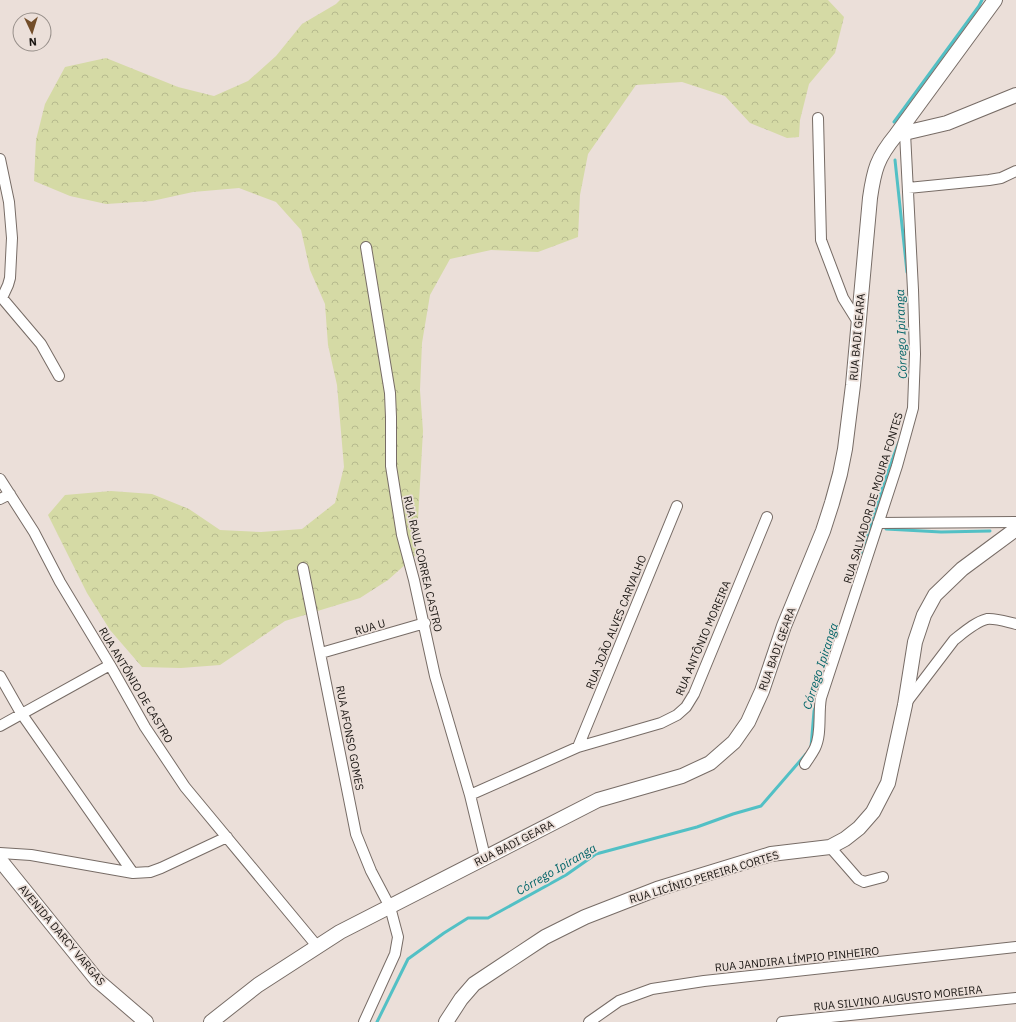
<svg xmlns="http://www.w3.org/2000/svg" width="1016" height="1022" viewBox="0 0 1016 1022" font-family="'IBM Plex Sans',sans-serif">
  <defs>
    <pattern id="forest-crowns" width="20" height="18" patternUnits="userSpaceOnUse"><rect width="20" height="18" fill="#d5daa5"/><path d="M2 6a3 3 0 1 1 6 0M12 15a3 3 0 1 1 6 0" fill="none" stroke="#b6ba8d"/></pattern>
  </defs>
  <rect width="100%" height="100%" fill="#ebdfd9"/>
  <path fill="url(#forest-crowns)" d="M 340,0 L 828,0 L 844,17 L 835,53 L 809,84 L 800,120 L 799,137 L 787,138 L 750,123 L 725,96 L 682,82 L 636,85 L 588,154 L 580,195 L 578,237 L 538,252 L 491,250 L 450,259 L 430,295 L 422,343 L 420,390 L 423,431 L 416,555 L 388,580 L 360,598 L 285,621 L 220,665 L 181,668 L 142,667 L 110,630 L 87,593 L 48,515 L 65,495 L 111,491 L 152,494 L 189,509 L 220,530 L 261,532 L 302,529 L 335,503 L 344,467 L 337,385 L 328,345 L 325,304 L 310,270 L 301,230 L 276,202 L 239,188 L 193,192 L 152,201 L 106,204 L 70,196 L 34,181 L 36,140 L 45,104 L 65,67 L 106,58 L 178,87 L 214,96 L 248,81 L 276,56 L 302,24 L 336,4 Z"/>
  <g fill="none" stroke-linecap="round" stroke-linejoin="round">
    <path stroke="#52c0c5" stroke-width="3" d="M 894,122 L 979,6 L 982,0
      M 895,160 L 907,272
      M 886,529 L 941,532 L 990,531
      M 862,556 C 873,517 884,479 899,442
      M 811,747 L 814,711 L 816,705
      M 377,1022 L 408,959 L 444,933 L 468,918 L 488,918 L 566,875 L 596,854 L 697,827 L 733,814 L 761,806 L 806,754"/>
    <g stroke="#776c66" stroke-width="12">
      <path id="street" d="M 818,118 L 821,240 L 843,298 L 858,322
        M 0,159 L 9,202 L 12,238 L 10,278 L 8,285 L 2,298
        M 908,188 L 989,180 L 1001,178 L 1016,171
        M 366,247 L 390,393 L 391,417 L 391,466 L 402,535 L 414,580 L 435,676 L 470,795 L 485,857
        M 2,298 L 41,344 L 59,376
        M 0,479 L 34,532 L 60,582 L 110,665 L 145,727 L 185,787 L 317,946
        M 0,499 L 10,494
        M 878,523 L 1016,522
        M 303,568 L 356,834 L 371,871 L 390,907 L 398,937 L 395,954 L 364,1022
        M 321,653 L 425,623
        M 0,676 L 21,713 L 133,873
        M 906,703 L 954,640 C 963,633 975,622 987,619 C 996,618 1007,622 1016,624
        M 0,726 L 110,665
        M 578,747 L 677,506
        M 805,764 C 808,759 812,754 815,748 C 822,734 818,713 821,698 L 897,466 L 913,408 L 915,354 L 913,290 L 905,133
        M 470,795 L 578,747 L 661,723 L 677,715 L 686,707 L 694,694 L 767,517
        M 830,847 L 858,879 L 864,882 L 883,877
        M 0,853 L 31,855 L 133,873 L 150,872 L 161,868 L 227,837
        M 589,1022 L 619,1001 L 652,989 L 704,981 L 1016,947
        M 782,1022 L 1016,998"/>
    </g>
    <g stroke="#776c66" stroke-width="16">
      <path id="secondary" d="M 896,135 L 947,123 L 1016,95
        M 0,860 L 97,980 L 146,1022
        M 211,1022 L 258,985 L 340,932 L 598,800 L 682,776 L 710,763 L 734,742 L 748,722 L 762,691 L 784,626 L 823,531 L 832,503 L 840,474 L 845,449 L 853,385 L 870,198 C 874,170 877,158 896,135 L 995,0
        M 446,1022 L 461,999 L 474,984 L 545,937 L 585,917 L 657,889 L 771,854 L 830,847 L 845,839 L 859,828 L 873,812 L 888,783 L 905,705 L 915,642 L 924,615 L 935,595 L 962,569 L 1016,529"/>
    </g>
    <use href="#street" stroke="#fff" stroke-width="10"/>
    <use href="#secondary" stroke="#fff" stroke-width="14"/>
  </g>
  <g text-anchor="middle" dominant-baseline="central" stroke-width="3.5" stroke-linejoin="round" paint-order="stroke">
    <g font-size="11" fill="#1a1613" stroke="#ebdfd9">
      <text transform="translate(857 337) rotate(-85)">RUA BADI GEARA</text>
      <text transform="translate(873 498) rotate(-73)">RUA SALVADOR DE MOURA FONTES</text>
      <text transform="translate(423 564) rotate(77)">RUA RAUL CORREA CASTRO</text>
      <text transform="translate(616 622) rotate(-68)">RUA JOÃO ALVES CARVALHO</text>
      <text transform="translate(370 627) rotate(-16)">RUA U</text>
      <text transform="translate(703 638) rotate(-67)">RUA ANTÔNIO MOREIRA</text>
      <text transform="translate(777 649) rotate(-70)">RUA BADI GEARA</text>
      <text transform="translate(136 685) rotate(59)">RUA ANTÔNIO DE CASTRO</text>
      <text transform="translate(350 738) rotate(79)">RUA AFONSO GOMES</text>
      <text transform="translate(514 843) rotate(-27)">RUA BADI GEARA</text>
      <text transform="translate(704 877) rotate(-17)">RUA LICÍNIO PEREIRA CORTES</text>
      <text transform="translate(62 935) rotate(50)">AVENIDA DARCY VARGAS</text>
      <text transform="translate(797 959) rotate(-6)">RUA JANDIRA LÍMPIO PINHEIRO</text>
      <text transform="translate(898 998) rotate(-6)">RUA SILVINO AUGUSTO MOREIRA</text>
    </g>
    <g font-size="12" font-style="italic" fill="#016468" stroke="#ebdfd9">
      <text transform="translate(901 334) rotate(-92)">Córrego Ipiranga</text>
      <text transform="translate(820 666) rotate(-72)">Córrego Ipiranga</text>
      <text transform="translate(556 869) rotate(-30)">Córrego Ipiranga</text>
    </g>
  </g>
  <g transform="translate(32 32) rotate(176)"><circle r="19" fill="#ebdfd9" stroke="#978f8a"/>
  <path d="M0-3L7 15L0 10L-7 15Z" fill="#724d29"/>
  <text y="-6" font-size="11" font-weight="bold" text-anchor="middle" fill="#1a1613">N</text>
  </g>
</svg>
